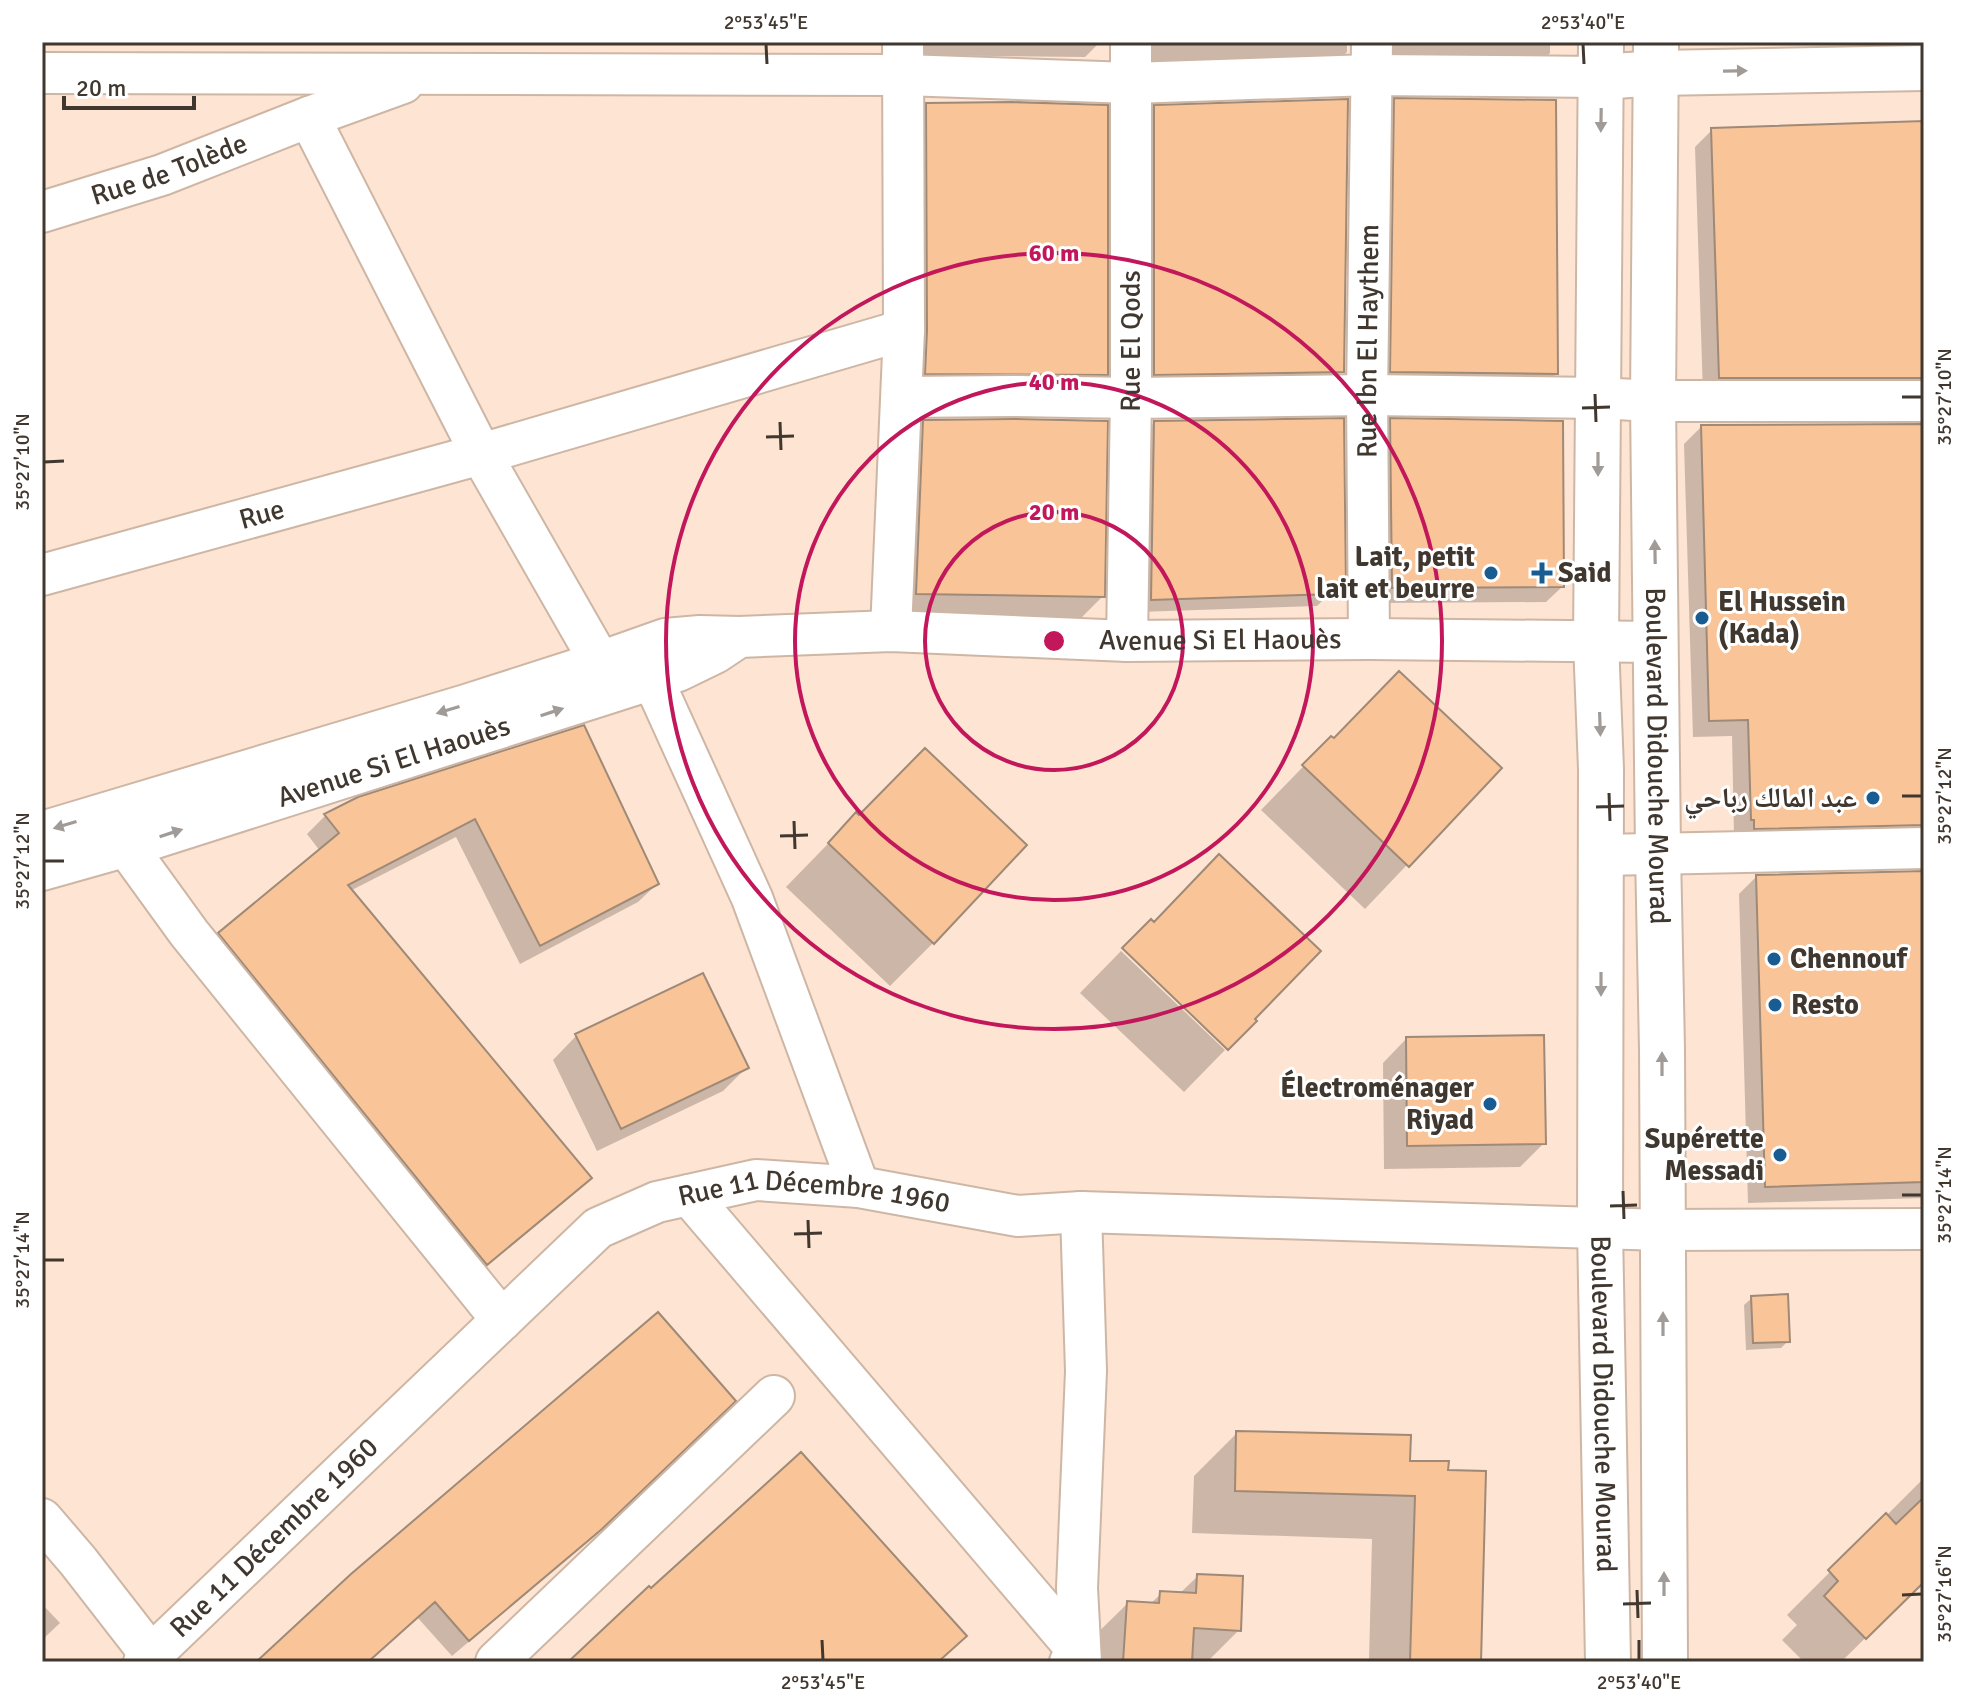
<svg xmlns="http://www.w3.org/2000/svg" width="1966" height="1704" viewBox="0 0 1966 1704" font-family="Signika,'Noto Naskh Arabic',sans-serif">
  <rect width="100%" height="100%" fill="#fee4d2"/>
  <path fill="#0003" d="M 899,42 L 1104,42 L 1098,44 L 1085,57 L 901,55 Z
    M 1111,42 L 1347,42 L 1347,52 L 1324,75 L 1132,81 Z
    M 1353,42 L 1550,42 L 1550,53 L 1527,75 L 1373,74 Z
    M 1395,100 L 1556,374 L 1531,399 L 1366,397 L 1370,125 Z
    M 927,105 L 1106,374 L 1084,395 L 904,395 L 905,126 Z
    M 1155,107 L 1342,371 L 1324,389 L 1137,392 L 1137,125 Z
    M 1924,123 L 1924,403 L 1703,394 L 1695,147 L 1712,130 Z
    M 1391,420 L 1562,587 L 1546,602 L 1377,603 L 1375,436 Z
    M 924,422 L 1103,596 L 1077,622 L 891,619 L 898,447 Z
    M 1154,423 L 1344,587 L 1330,600 L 1323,600 L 1317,606 L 1138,612 L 1141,436 Z
    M 1924,426 L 1924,850 L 1734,836 L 1732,736 L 1693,737 L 1684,444 L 1701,427 Z
    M 583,728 L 657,884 L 638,902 L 520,964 L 456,837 L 350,891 L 589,1178 L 570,1197 L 467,1282 L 201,953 L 220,934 L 320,851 L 307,834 L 325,816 L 358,799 Z
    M 1331,738 L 1499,768 L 1365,909 L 1261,810 Z
    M 856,815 L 933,943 L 890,986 L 786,887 Z
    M 1924,873 L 1924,1198 L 1748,1203 L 1739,894 L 1756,877 Z
    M 1121,951 L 1225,1050 L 1184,1092 L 1080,993 Z
    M 576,1036 L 747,1067 L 723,1091 L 597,1151 L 553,1060 Z
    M 1406,1039 L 1544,1143 L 1520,1167 L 1384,1169 L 1383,1063 Z
    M 1752,1298 L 1788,1341 L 1781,1348 L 1746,1350 L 1744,1305 Z
    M 1237,1433 L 1408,1463 L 1479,1662 L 1369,1662 L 1372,1539 L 1192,1533 L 1194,1476 Z
    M 1924,1478 L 1924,1580 L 1841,1662 L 1804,1662 L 1782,1640 L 1797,1625 L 1787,1615 Z
    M 583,1545 L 452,1656 L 417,1617 L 367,1662 L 259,1662 Z
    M 1198,1576 L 1239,1630 L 1207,1662 L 1084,1662 L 1084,1646 L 1128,1603 L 1150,1604 L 1161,1594 L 1179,1594 Z
    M 42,1604 L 60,1623 L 42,1640 Z"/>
  <path fill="#f9c598" stroke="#9f8977" stroke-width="2" d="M 1394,98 L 1556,100 L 1558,374 L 1390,372 Z
    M 1348,99 L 1344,372 L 1154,375 L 1154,105 Z
    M 1012,102 L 1108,105 L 1108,375 L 925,374 L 927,330 L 926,103 Z
    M 1924,121 L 1924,378 L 1719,378 L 1711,128 Z
    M 1344,418 L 1346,588 L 1332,588 L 1333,594 L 1151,600 L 1154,421 Z
    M 1390,418 L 1563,421 L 1564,587 L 1392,588 Z
    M 1013,419 L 1108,421 L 1105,597 L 916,594 L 923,420 Z
    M 1924,424 L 1924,825 L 1754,829 L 1754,820 L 1751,820 L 1748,720 L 1709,721 L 1701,425 Z
    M 1399,671 L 1502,768 L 1409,867 L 1302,765 L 1331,736 L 1334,738 Z
    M 584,725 L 659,884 L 540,946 L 475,819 L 348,885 L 592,1178 L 487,1265 L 218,933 L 339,833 L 324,814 L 358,797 Z
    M 925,748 L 1027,845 L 934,944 L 828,843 L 856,812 L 859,815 Z
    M 1219,854 L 1321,951 L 1255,1019 L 1257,1021 L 1228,1050 L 1122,948 L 1151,919 L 1154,922 Z
    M 1924,871 L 1924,1182 L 1765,1187 L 1756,875 Z
    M 703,973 L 749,1068 L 621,1129 L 575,1034 Z
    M 1544,1035 L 1546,1144 L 1407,1146 L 1406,1037 Z
    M 1788,1294 L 1790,1342 L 1753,1343 L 1751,1296 Z
    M 658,1312 L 736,1401 L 602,1529 L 469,1641 L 435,1602 L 368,1662 L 256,1662 L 351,1574 Z
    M 1236,1431 L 1411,1435 L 1410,1461 L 1449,1461 L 1448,1470 L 1486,1471 L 1481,1662 L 1410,1662 L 1415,1496 L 1235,1491 Z
    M 801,1452 L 967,1636 L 938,1662 L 568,1662 L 649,1586 L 651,1588 Z
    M 1924,1497 L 1924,1582 L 1866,1639 L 1824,1596 L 1838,1581 L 1828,1570 L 1886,1513 L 1896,1524 Z
    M 1197,1574 L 1243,1576 L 1241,1631 L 1194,1628 L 1192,1662 L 1123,1662 L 1127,1601 L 1159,1603 L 1160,1591 L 1196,1593 Z"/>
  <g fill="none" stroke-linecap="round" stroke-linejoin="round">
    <g stroke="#ceb6a5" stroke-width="44">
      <g id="minor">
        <path d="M 42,73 L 904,75 L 1131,83 L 1371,75 L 1601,77"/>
        <path d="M 309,117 L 481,454 L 600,662"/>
        <path id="s1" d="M 42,212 L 162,175 L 309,117 L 403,83"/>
        <path d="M 902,397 L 1013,396 L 1131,398 L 1367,395 L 1598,398 L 1653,401 L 1924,401"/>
        <path id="s2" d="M 42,575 L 481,454 L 904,330"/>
        <path d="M 891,631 L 904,330 L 903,42"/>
        <path id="s3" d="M 1369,639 L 1367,395 L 1372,42"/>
        <path id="s4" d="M 1127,641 L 1131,398 L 1131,42"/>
        <path d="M 644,653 L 653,680 L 752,898 L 859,1187"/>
        <path id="s5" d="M 42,832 L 466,705 L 600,662 L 665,639 L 700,636 L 739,637 L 891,631 L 1127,641 L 1369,639 L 1656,642"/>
        <path d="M 126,846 L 189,933 L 502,1320"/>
        <path d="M 1602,855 L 1924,848"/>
        <path id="s6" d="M 42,870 L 152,839 L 678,671 L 715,653 L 739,637"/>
        <path d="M 689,1195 L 1080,1653 L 1070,1662"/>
        <path d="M 42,1519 L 78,1561 L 151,1655"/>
        <path id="s7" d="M 144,1662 L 598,1228 L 657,1202 L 756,1180 L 859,1187 L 1018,1216 L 1081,1212 L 1663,1230 L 1924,1229"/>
        <path d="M 496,1662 L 774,1396"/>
        <path d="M 1081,1662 L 1077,1588 L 1086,1371 L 1081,1212"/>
      </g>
    </g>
    <g stroke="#ceb6a5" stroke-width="48">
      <path id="tertiary" d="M 1601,77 L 1657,73 L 1924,68"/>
    </g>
    <g stroke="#ceb6a5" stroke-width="48">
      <g id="secondary">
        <path id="s8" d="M 1601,42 L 1596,642 L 1601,769 L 1600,1228 L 1608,1662"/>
        <path id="s9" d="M 1656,42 L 1653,401 L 1658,853 L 1662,1049 L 1665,1662"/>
      </g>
    </g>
    <use href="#minor" stroke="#fff" stroke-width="40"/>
    <use href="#tertiary" stroke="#fff" stroke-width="44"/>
    <use href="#secondary" stroke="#fff" stroke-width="44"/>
  </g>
  <defs><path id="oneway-solid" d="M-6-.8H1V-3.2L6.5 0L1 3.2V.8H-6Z" transform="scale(2)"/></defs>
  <g fill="#a09b97">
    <use href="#oneway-solid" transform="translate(1735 71) rotate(-1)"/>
    <use href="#oneway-solid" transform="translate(1601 120) rotate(91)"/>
    <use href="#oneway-solid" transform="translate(1598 464) rotate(90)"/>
    <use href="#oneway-solid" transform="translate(1655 552) rotate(-91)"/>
    <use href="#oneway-solid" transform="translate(448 710) rotate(163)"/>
    <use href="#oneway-solid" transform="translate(552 712) rotate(-18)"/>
    <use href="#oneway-solid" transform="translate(1600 724) rotate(88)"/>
    <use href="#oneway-solid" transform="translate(65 825) rotate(163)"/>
    <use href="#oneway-solid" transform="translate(171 833) rotate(-18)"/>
    <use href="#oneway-solid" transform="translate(1601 984) rotate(90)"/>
    <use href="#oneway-solid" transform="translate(1662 1064) rotate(-90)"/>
    <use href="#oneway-solid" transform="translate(1663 1324) rotate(-90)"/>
    <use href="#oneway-solid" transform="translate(1664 1584) rotate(-90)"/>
  </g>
  <path fill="none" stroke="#40372f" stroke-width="3" d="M 766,44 L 767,64M 1583,44 L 1584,64M 1595,394 L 1596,422M 1902,397 L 1922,397M 1582,408 L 1610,407M 780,422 L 781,450M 766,437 L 794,436M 44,462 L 64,461M 1609,793 L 1610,821M 1902,796 L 1922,796M 1596,807 L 1624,806M 794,821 L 795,849M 780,836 L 808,835M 44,861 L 64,861M 1623,1191 L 1624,1219M 1902,1195 L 1922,1195M 1610,1206 L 1637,1205M 808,1220 L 809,1248M 794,1234 L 822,1233M 44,1260 L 64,1260M 1637,1590 L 1638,1618M 1902,1595 L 1922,1594M 1623,1604 L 1651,1603M 822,1640 L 823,1660M 1639,1640 L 1639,1660"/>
  <g fill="none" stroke="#c2185b" stroke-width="4">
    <circle cx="1054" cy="641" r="129"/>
    <circle cx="1054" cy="641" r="259"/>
    <circle cx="1054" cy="641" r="388"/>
  </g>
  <g fill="#195c91" stroke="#fff" stroke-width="3">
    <circle cx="1491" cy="573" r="8"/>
    <path d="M1538 561h8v8h8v8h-8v8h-8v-8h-8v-8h8z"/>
    <circle cx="1702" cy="618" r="8"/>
    <circle cx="1873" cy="798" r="8"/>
    <circle cx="1774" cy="959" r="8"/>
    <circle cx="1775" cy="1005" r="8"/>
    <circle cx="1490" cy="1104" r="8"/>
    <circle cx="1780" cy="1155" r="8"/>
  </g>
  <g text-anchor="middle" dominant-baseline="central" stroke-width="6" stroke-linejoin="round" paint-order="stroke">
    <g font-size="28" fill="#40372f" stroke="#fff">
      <text stroke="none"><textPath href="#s1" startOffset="134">Rue de Tolède</textPath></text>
      <text stroke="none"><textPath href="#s3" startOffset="298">Rue Ibn El Haythem</textPath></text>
      <text stroke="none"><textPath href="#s4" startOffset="300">Rue El Qods</textPath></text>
      <text stroke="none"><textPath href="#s2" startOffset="228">Rue</textPath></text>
      <text stroke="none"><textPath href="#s5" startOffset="1208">Avenue Si El Haouès</textPath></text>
      <text stroke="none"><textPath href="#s9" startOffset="714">Boulevard Didouche Mourad</textPath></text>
      <text stroke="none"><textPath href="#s6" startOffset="368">Avenue Si El Haouès</textPath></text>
      <text stroke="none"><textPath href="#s7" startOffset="852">Rue 11 Décembre 1960</textPath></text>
      <text stroke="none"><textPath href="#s8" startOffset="1362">Boulevard Didouche Mourad</textPath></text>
      <text stroke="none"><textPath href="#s7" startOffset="180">Rue 11 Décembre 1960</textPath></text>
    </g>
    <g font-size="28" font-weight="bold" fill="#40372f" stroke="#fff" text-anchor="end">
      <text x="1475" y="557">Lait, petit<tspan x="1475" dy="32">lait et beurre</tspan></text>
      <text x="1558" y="573" text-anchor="start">Said</text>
      <text x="1718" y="602" text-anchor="start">El Hussein<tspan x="1718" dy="32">(Kada)</tspan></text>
      <text x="1857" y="798">عبد المالك رباحي</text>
      <text x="1790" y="959" text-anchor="start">Chennouf</text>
      <text x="1791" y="1005" text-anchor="start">Resto</text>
      <text x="1474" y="1088">Électroménager<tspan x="1474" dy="32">Riyad</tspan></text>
      <text x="1764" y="1139">Supérette<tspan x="1764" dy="32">Messadi</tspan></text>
    </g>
  </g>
  <circle cx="1054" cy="641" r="12" fill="#c2185b" stroke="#fff" stroke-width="4"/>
  <g font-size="24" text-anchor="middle" font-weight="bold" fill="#c2185b" stroke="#fff" stroke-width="6" stroke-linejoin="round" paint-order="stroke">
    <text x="1054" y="261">60 m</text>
    <text x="1054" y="390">40 m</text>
    <text x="1054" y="520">20 m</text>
  </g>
  <rect width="1966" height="1704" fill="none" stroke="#ffffff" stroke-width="88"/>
  <path d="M64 96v12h130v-12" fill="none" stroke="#40372f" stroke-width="4"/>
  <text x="76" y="96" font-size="24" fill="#40372f" stroke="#ffffff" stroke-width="6" paint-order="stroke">20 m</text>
  <rect x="44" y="44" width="1878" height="1616" fill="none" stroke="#40372f" stroke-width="3"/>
  <g font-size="20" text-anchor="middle" fill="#40372f">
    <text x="766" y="29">2°53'45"E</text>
    <text x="1583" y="29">2°53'40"E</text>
    <text transform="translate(1944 397) rotate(-90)" y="7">35°27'10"N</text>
    <text transform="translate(22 462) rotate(-90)" y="7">35°27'10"N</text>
    <text transform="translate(1944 796) rotate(-90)" y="7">35°27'12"N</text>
    <text transform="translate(22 861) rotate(-90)" y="7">35°27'12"N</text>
    <text transform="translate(1944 1195) rotate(-90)" y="7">35°27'14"N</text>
    <text transform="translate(22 1260) rotate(-90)" y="7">35°27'14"N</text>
    <text transform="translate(1944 1594) rotate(-90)" y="7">35°27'16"N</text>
    <text x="823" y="1689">2°53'45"E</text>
    <text x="1639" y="1689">2°53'40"E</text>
  </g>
</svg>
